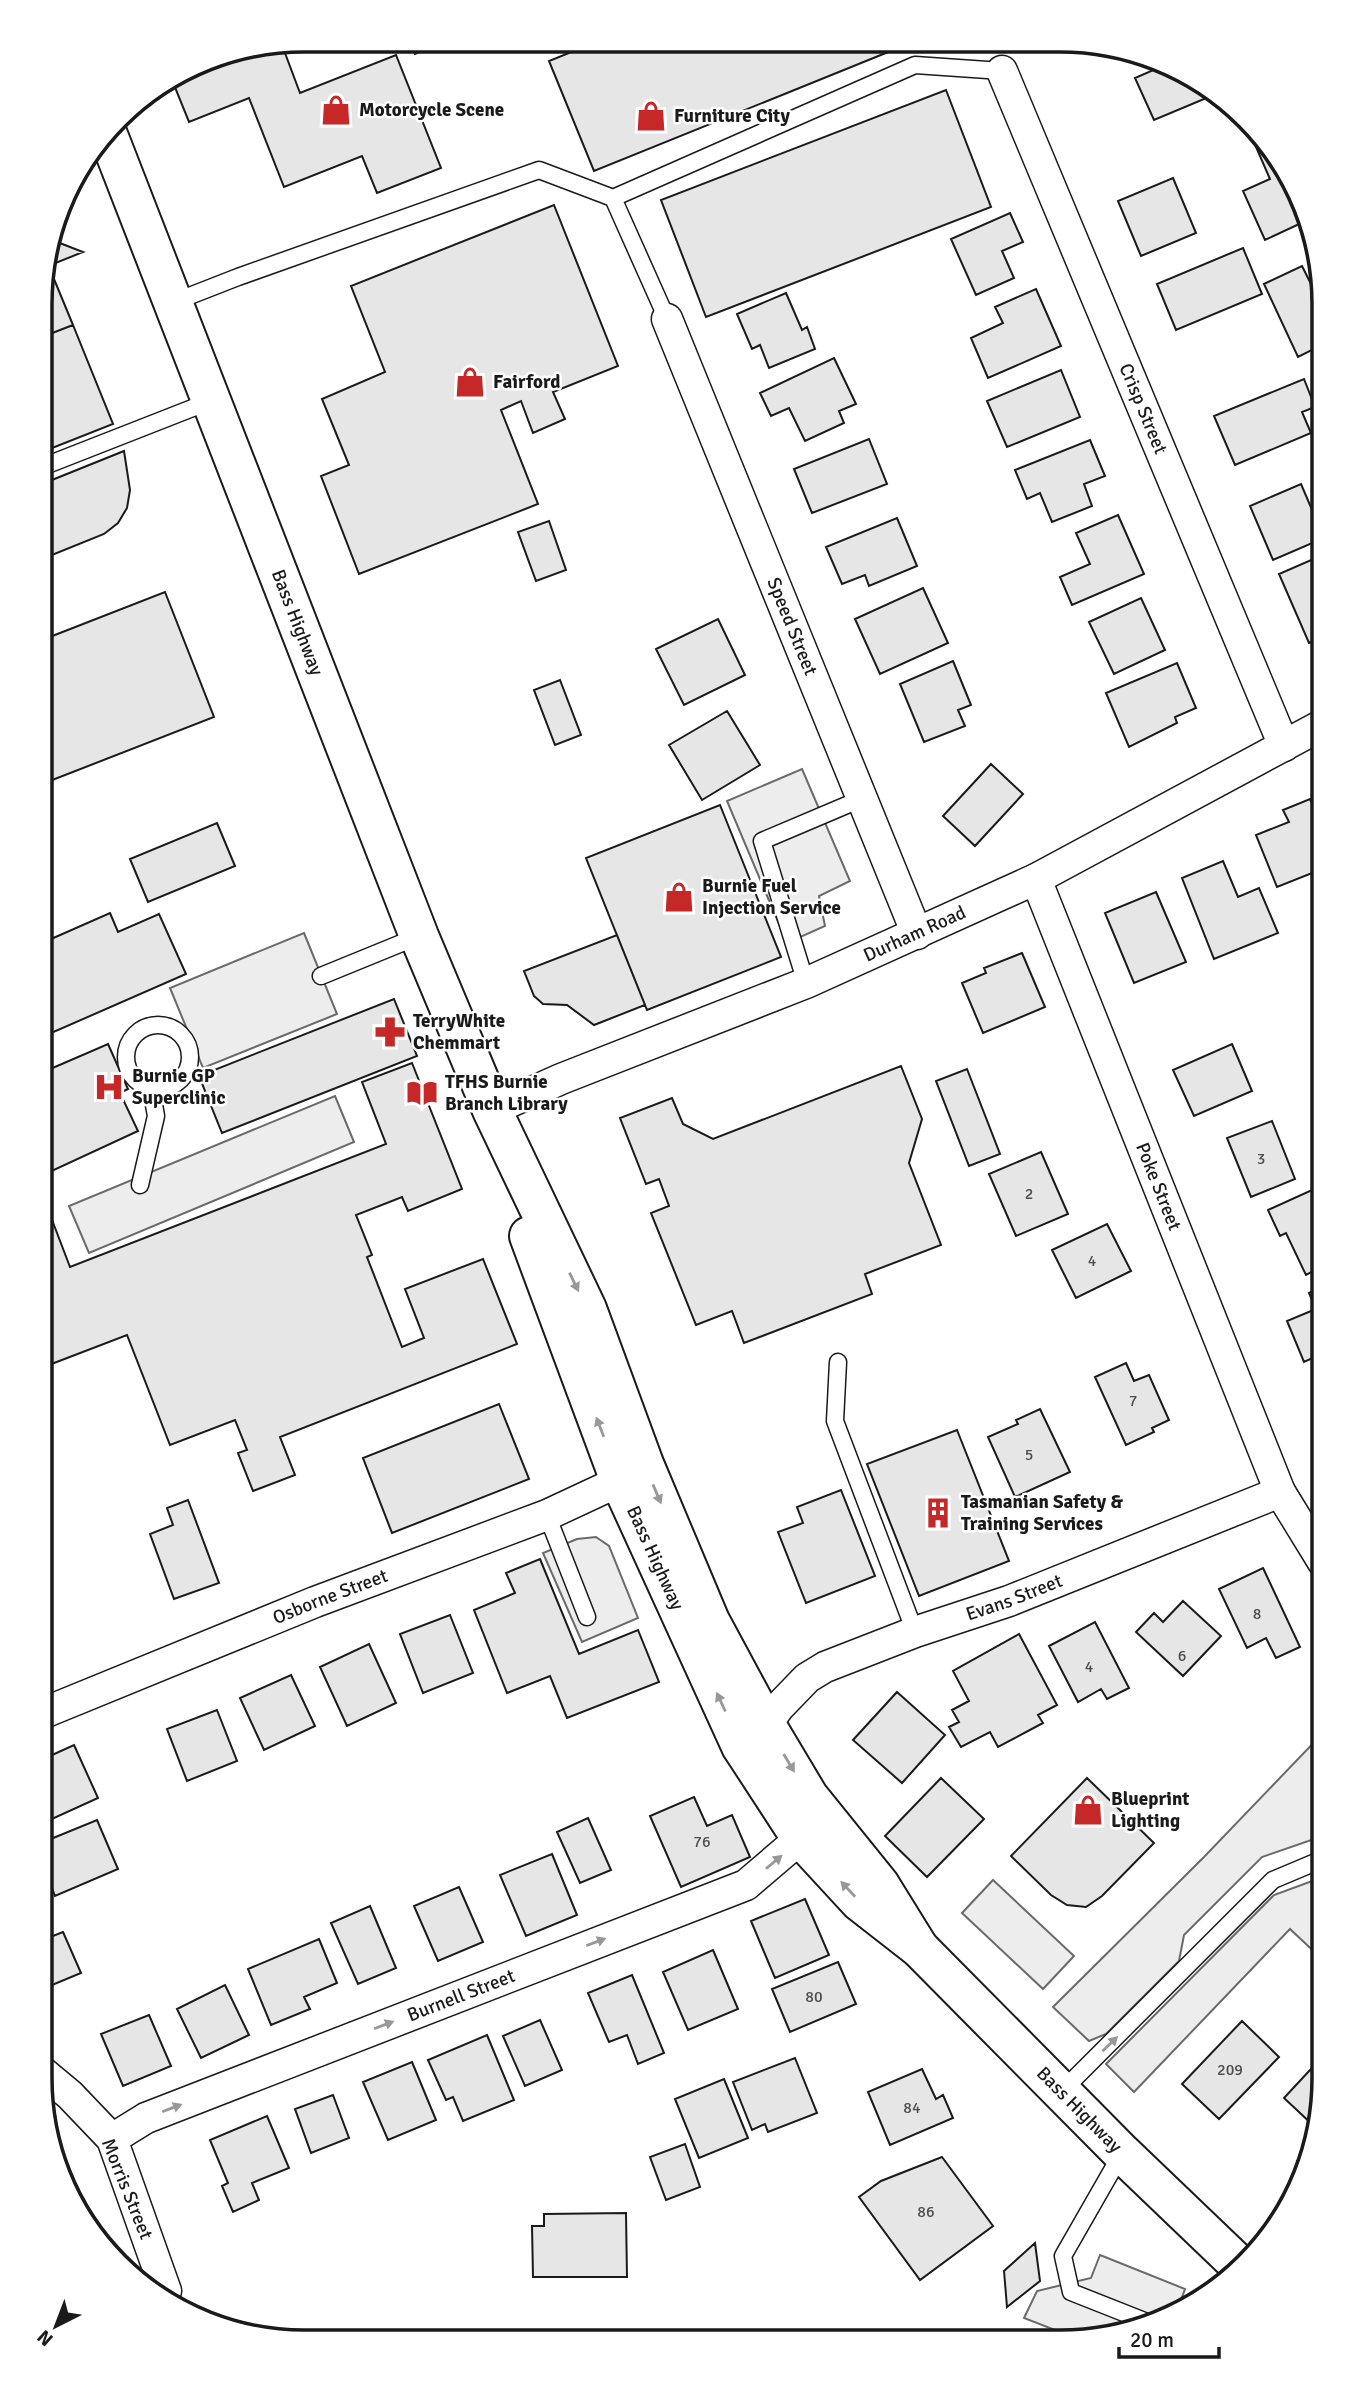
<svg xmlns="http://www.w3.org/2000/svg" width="1364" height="2382" viewBox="0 0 1364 2382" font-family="Signika,sans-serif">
  <rect width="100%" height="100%" fill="#fff"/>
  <path fill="#ededed" stroke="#6a6a6a" stroke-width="2" d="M 802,769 L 850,881 L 819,896 L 825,926 L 787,943 L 727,801 Z
    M 304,933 L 337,1014 L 203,1068 L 170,988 Z
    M 335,1096 L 354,1142 L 89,1253 L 69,1206 Z
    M 596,1537 L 609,1546 L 638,1618 L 582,1642 L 543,1553 L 577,1539 Z
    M 1323,1733 L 1323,1836 L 1262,1857 L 1184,1935 L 1179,1961 L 1106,2034 L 1089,2041 L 1053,2007 L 1204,1857 Z
    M 1323,1877 L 1323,1960 L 1290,1929 L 1134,2092 L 1106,2064 L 1274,1895 Z
    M 993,1880 L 1074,1956 L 1043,1989 L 962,1913 Z
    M 1100,2255 L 1185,2289 L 1177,2311 L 1145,2328 L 1078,2339 L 1024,2318 L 1037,2291 L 1091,2278 Z"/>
  <path fill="#e6e6e6" stroke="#1a1a1a" stroke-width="2" d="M 409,41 L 443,41 L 415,54 Z
    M 596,42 L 907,44 L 908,44 L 594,171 L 549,61 Z
    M 282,45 L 300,93 L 396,55 L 441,168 L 377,193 L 362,156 L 284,187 L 249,98 L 189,122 L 172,80 L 204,60 Z
    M 1167,64 L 1176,67 L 1216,94 L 1154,120 L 1135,78 Z
    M 946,90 L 991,207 L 706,317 L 661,200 Z
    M 1243,117 L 1279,157 L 1310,219 L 1265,240 L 1243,191 L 1270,179 Z
    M 1173,178 L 1196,233 L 1141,256 L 1118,201 Z
    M 554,205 L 618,366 L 553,392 L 565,419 L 533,433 L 521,401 L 501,410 L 538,504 L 359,574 L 321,476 L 349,465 L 322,399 L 385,372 L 351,286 Z
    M 1010,213 L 1023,242 L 1002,251 L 1014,278 L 976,295 L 951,239 Z
    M 52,240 L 83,252 L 43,268 Z
    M 1243,248 L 1262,294 L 1176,330 L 1157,284 Z
    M 1302,266 L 1324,310 L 1324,344 L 1298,357 L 1264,284 Z
    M 54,279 L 73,325 L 42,337 L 42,284 Z
    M 1036,289 L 1061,346 L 988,378 L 971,338 L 1003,323 L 995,307 Z
    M 786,293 L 802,330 L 807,327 L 815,349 L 769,368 L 760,345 L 752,349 L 737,314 Z
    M 73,325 L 113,424 L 42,452 L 42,337 Z
    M 834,358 L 856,404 L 839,411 L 844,423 L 805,441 L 789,408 L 771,416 L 760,393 Z
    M 1061,370 L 1080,417 L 1007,447 L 987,401 Z
    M 1304,379 L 1315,407 L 1302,412 L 1311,433 L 1235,465 L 1214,416 Z
    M 869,439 L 887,484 L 812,513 L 794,469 Z
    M 1090,440 L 1105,476 L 1084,484 L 1092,506 L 1052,522 L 1040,493 L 1027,499 L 1015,470 Z
    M 124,451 L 130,490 L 127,508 L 118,523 L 104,534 L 42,559 L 42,484 Z
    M 1301,484 L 1324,538 L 1273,560 L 1250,506 Z
    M 1118,515 L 1144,574 L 1072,605 L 1060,577 L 1090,564 L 1076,533 Z
    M 897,518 L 917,566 L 869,586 L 865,575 L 842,584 L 826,547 Z
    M 549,521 L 566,570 L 536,581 L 518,532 Z
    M 1318,557 L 1324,570 L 1324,637 L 1309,643 L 1279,574 Z
    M 923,588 L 948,643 L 880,674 L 855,619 Z
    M 165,592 L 214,717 L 42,784 L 42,640 Z
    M 1141,598 L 1165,650 L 1114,674 L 1089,622 Z
    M 718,619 L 745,675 L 684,705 L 656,649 Z
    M 953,661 L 971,705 L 958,710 L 965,726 L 924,742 L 900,684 Z
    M 1177,663 L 1196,708 L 1175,717 L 1177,723 L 1129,747 L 1106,693 Z
    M 560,680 L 581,735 L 555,745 L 534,690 Z
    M 727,711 L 760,765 L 702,800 L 669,745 Z
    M 991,764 L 1023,794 L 975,846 L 943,816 Z
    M 1310,799 L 1324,831 L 1324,901 L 1312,873 L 1277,887 L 1256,835 L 1289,822 L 1283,810 Z
    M 720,805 L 781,957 L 647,1010 L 586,858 Z
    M 217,823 L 235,866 L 148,902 L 130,859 Z
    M 1223,861 L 1238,897 L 1259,888 L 1278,933 L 1214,959 L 1182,878 Z
    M 1156,892 L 1186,962 L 1134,983 L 1105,913 Z
    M 110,913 L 118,932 L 159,914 L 186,974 L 42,1037 L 42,943 Z
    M 617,935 L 645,1005 L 594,1025 L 567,1005 L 543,1004 L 534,996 L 524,971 Z
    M 1022,953 L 1045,1007 L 983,1033 L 962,983 L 986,973 L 984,968 Z
    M 394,999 L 417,1056 L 222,1133 L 199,1076 Z
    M 108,1044 L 128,1089 L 120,1093 L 138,1131 L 41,1176 L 41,1073 Z
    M 1232,1044 L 1252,1091 L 1194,1116 L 1173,1070 Z
    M 412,1063 L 462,1189 L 408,1211 L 402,1197 L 356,1215 L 372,1255 L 367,1257 L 402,1347 L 424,1338 L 405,1289 L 483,1259 L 517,1344 L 280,1437 L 295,1475 L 253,1491 L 238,1453 L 247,1450 L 235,1420 L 170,1445 L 127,1335 L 41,1368 L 41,1215 L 49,1212 L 70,1267 L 386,1144 L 362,1082 Z
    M 901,1066 L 922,1119 L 909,1163 L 941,1245 L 865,1274 L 872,1294 L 744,1343 L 732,1311 L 696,1325 L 651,1213 L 669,1206 L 659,1179 L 646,1184 L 620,1118 L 672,1098 L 683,1124 L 713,1139 Z
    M 967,1069 L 1000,1154 L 969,1166 L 936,1081 Z
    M 1272,1121 L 1295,1179 L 1251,1197 L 1227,1138 Z
    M 1041,1152 L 1068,1214 L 1016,1236 L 989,1174 Z
    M 1323,1185 L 1323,1266 L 1306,1275 L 1286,1233 L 1280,1236 L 1268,1210 Z
    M 1107,1224 L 1131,1271 L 1076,1298 L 1052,1250 Z
    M 1323,1286 L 1323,1370 L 1317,1356 L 1304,1362 L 1287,1321 L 1316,1309 L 1309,1293 Z
    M 1126,1363 L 1134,1381 L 1149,1375 L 1169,1420 L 1152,1428 L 1154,1432 L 1126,1445 L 1095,1377 Z
    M 499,1404 L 529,1479 L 392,1533 L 363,1458 Z
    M 1040,1409 L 1070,1472 L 1015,1497 L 988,1437 L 1018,1424 L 1016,1420 Z
    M 957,1430 L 1009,1561 L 919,1596 L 867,1464 Z
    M 841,1490 L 875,1576 L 806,1603 L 778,1532 L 803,1523 L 797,1507 Z
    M 188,1500 L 219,1583 L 174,1599 L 150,1534 L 173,1525 L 167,1508 Z
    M 540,1559 L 579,1654 L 638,1630 L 659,1682 L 567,1718 L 550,1676 L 507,1693 L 474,1610 L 515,1593 L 506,1573 Z
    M 1263,1568 L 1300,1647 L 1276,1658 L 1266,1638 L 1247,1648 L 1219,1589 Z
    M 1183,1601 L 1221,1636 L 1183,1676 L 1136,1632 L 1154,1613 L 1163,1622 Z
    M 450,1615 L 473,1673 L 423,1693 L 400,1634 Z
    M 1095,1622 L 1129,1688 L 1107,1699 L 1101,1689 L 1078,1702 L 1049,1646 Z
    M 1019,1634 L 1057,1705 L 1038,1715 L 1043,1723 L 998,1747 L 990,1732 L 961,1747 L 949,1727 L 959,1722 L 952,1710 L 969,1701 L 953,1671 Z
    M 369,1644 L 396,1703 L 347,1726 L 320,1667 Z
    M 291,1675 L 315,1726 L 264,1750 L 240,1698 Z
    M 897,1692 L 945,1735 L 902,1783 L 853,1740 Z
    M 217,1710 L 237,1761 L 187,1781 L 167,1729 Z
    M 74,1745 L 98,1798 L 41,1824 L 41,1760 Z
    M 941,1778 L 984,1819 L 927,1877 L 885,1836 Z
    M 1087,1778 L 1154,1843 L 1102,1896 L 1086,1907 L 1067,1905 L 1051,1895 L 1011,1856 Z
    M 694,1797 L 707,1826 L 732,1815 L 750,1857 L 681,1887 L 650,1816 Z
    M 588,1818 L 611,1870 L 580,1883 L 557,1832 Z
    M 97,1820 L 118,1869 L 55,1896 L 41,1860 L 41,1843 Z
    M 552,1854 L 577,1915 L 526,1936 L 500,1875 Z
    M 459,1887 L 483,1942 L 438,1961 L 414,1906 Z
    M 805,1899 L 829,1955 L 775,1978 L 751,1921 Z
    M 370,1906 L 396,1968 L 358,1984 L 331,1923 Z
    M 63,1932 L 81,1973 L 40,1990 L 40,1941 Z
    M 319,1939 L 337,1983 L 304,1997 L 310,2009 L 271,2025 L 248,1969 Z
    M 713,1950 L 738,2009 L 688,2030 L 663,1972 Z
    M 838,1962 L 856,2004 L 790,2032 L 772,1989 Z
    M 632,1975 L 664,2053 L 638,2064 L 627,2035 L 609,2042 L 588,1993 Z
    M 225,1985 L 249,2035 L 201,2058 L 177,2009 Z
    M 149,2015 L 171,2066 L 123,2086 L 101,2034 Z
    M 540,2020 L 562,2070 L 525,2086 L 503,2036 Z
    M 1242,2021 L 1279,2057 L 1219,2119 L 1182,2084 Z
    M 487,2035 L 514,2100 L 463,2121 L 453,2097 L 446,2100 L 428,2060 Z
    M 1323,2056 L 1323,2095 L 1315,2127 L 1284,2098 Z
    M 795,2058 L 817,2113 L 768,2132 L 765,2124 L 752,2130 L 733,2082 Z
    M 412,2062 L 436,2120 L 388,2140 L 363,2082 Z
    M 922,2069 L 936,2099 L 943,2095 L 953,2118 L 890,2145 L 868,2092 Z
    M 724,2079 L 748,2138 L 699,2158 L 675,2099 Z
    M 333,2095 L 349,2138 L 311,2153 L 295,2109 Z
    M 267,2116 L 289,2168 L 252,2183 L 259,2200 L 233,2212 L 222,2186 L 228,2183 L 210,2140 Z
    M 685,2144 L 700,2187 L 666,2200 L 650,2157 Z
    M 1311,2146 L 1306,2170 L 1297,2161 Z
    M 942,2157 L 993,2226 L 920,2280 L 859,2197 L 881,2181 Z
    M 626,2213 L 627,2277 L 533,2277 L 532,2226 L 544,2226 L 544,2214 Z
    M 1035,2243 L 1040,2281 L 1007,2307 L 1004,2271 Z"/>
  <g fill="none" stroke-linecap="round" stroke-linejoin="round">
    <g stroke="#1a1a1a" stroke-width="19">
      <path id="service" d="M 613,198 L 915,65 L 1002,71
        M 174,302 L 238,277 L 539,170 L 613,198 L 667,319
        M 42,467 L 213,400
        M 321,976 L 419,936
        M 806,983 L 762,841 L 861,799
        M126 1057a32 32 0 1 1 64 0a32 32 0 1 1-64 0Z
        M 140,1185 L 156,1116 L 151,1088
        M 838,1362 L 835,1421 L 915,1632
        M 547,1515 L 587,1617
        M 1061,2092 L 1273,1880 L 1323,1859
        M 1122,2153 L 1063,2256 L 1071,2292 L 1152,2324"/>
    </g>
    <g stroke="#1a1a1a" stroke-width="33">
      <g id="minor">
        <path id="s1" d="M 1002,71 L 1284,746"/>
        <path id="s2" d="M 667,319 L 917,934"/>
        <path id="s3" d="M 1036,879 L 1280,1492 L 1323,1562"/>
        <path id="s4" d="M 492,1110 L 561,1079 L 806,983 L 1036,879 L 1324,724"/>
        <path id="s5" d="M 41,1714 L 315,1602 L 547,1515 L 620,1481"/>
        <path id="s6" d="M 766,1725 L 779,1707 L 807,1678 L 825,1667 L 915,1632 L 1009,1601 L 1280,1492"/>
        <path d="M 40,2070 L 70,2095 L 112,2139 L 166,2291"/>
        <path id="s7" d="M 112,2139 L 146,2118 L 746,1885 L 801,1838"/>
      </g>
    </g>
    <g stroke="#1a1a1a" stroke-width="42">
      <g id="trunk">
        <path id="s8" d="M 108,135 L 419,936 L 492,1110 L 587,1309 L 644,1464 L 710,1621 L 766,1725 L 809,1797 L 880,1885 L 919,1948"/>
        <path id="s9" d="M 529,1236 L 620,1481 L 741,1746 L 801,1838 L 860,1902 L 919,1948 L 1122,2153 L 1241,2267"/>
      </g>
    </g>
    <use href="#service" stroke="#fff" stroke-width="16"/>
    <use href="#minor" stroke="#fff" stroke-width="30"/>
    <use href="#trunk" stroke="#fff" stroke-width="38"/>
  </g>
  <defs><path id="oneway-solid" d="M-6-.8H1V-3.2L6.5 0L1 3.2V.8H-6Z" transform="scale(1.75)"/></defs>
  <g fill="#989898">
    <use href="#oneway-solid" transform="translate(574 1282) rotate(64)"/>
    <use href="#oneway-solid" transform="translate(600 1427) rotate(-111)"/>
    <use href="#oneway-solid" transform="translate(657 1494) rotate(67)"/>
    <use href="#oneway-solid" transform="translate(721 1702) rotate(-115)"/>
    <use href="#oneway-solid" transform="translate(789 1763) rotate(59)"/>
    <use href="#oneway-solid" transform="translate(774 1862) rotate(-40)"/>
    <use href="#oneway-solid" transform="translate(848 1889) rotate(-133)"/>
    <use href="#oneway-solid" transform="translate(596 1942) rotate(-21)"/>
    <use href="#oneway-solid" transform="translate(384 2025) rotate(-21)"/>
    <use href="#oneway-solid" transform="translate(1110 2044) rotate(-44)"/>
    <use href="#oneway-solid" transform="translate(172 2108) rotate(-21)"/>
  </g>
  <defs>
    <g id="shop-bare" transform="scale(2.415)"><path d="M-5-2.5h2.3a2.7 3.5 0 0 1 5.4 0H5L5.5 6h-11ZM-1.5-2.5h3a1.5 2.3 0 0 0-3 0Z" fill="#c62828" stroke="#fff" stroke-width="2.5" paint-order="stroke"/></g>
    <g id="pharmacy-bare" transform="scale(2.415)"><path d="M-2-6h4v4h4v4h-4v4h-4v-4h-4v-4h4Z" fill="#c62828" stroke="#fff" stroke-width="2.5" paint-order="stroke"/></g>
    <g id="hospital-bare" transform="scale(2.415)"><path d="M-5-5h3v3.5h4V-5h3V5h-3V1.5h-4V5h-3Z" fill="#c62828" stroke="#fff" stroke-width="2.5" paint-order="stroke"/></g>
    <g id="library-bare" transform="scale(2.415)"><path d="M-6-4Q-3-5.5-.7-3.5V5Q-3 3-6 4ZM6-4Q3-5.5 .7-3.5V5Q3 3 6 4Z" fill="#c62828" stroke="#fff" stroke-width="2.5" paint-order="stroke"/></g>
    <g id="building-bare" transform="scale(2.415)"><path d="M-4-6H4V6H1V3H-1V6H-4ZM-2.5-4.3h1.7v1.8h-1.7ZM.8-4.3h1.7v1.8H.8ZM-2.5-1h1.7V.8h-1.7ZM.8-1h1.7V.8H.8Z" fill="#c62828" stroke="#fff" stroke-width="2.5" paint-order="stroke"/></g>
  </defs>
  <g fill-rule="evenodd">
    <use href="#shop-bare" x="336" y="110"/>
    <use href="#shop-bare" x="651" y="116"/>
    <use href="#shop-bare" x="470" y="382"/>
    <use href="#shop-bare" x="679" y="897"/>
    <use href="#pharmacy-bare" x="390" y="1032"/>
    <use href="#hospital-bare" x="109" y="1087"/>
    <use href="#library-bare" x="422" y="1093"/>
    <use href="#building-bare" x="938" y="1513"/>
    <use href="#shop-bare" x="1088" y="1810"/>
  </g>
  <g text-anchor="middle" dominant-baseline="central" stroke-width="5" stroke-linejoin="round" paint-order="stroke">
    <g font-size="16" fill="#4d4d4d">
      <text x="1261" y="1159">3</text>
      <text x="1029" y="1194">2</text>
      <text x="1092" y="1261">4</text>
      <text x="1133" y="1401">7</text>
      <text x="1029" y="1455">5</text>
      <text x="1257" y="1614">8</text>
      <text x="1182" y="1656">6</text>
      <text x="1089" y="1667">4</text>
      <text x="702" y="1842">76</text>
      <text x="814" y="1997">80</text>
      <text x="1230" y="2070">209</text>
      <text x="912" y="2108">84</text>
      <text x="926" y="2212">86</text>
    </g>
    <g font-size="19" font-weight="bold" fill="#1a1a1a" stroke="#fff" text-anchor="start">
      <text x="359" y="110">Motorcycle Scene</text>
      <text x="674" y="116">Furniture City</text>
      <text x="493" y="382">Fairford</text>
      <text x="702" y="886">Burnie Fuel<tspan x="702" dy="22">Injection Service</tspan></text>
      <text x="413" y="1021">TerryWhite<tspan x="413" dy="22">Chemmart</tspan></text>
      <text x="132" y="1076">Burnie GP<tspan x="132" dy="22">Superclinic</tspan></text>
      <text x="445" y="1082">TFHS Burnie<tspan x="445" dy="22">Branch Library</tspan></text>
      <text x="961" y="1502">Tasmanian Safety &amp;<tspan x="961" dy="22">Training Services</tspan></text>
      <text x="1111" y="1799">Blueprint<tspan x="1111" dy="22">Lighting</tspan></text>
    </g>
    <g font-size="19" fill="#1a1a1a" stroke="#fff">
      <text stroke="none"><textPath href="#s1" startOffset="366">Crisp Street</textPath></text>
      <text stroke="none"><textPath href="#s8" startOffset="523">Bass Highway</textPath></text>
      <text stroke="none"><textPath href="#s2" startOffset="332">Speed Street</textPath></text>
      <text stroke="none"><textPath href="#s4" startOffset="458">Durham Road</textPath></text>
      <text stroke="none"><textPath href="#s3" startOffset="331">Poke Street</textPath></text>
      <text stroke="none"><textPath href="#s9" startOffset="346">Bass Highway</textPath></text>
      <text stroke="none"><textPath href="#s6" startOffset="285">Evans Street</textPath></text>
      <text stroke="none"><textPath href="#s5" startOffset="312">Osborne Street</textPath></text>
      <text stroke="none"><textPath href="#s7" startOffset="378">Burnell Street</textPath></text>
      <text stroke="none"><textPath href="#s9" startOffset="1052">Bass Highway</textPath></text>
      <text transform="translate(127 2189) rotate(68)">Morris Street</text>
    </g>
  </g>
  <path d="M0 0H1364V2382H0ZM304 52H1060A252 252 0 0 1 1312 304V2078A252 252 0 0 1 1060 2330H304A252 252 0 0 1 52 2078V304A252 252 0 0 1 304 52Z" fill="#fff" fill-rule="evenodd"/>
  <path fill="none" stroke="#1a1a1a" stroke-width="3.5" d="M304 52H1060A252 252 0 0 1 1312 304V2078A252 252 0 0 1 1060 2330H304A252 252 0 0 1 52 2078V304A252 252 0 0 1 304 52Z"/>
  <g transform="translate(56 2326) rotate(222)" stroke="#ffffff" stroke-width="5" paint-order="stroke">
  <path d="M0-5L12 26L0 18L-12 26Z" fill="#1a1a1a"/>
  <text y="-10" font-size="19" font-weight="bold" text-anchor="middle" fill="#1a1a1a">N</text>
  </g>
  <path d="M1119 2347v10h100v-10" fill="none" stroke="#1a1a1a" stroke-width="3.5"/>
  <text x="1130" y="2347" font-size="21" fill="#1a1a1a" stroke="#ffffff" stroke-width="5" paint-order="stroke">20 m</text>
</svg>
